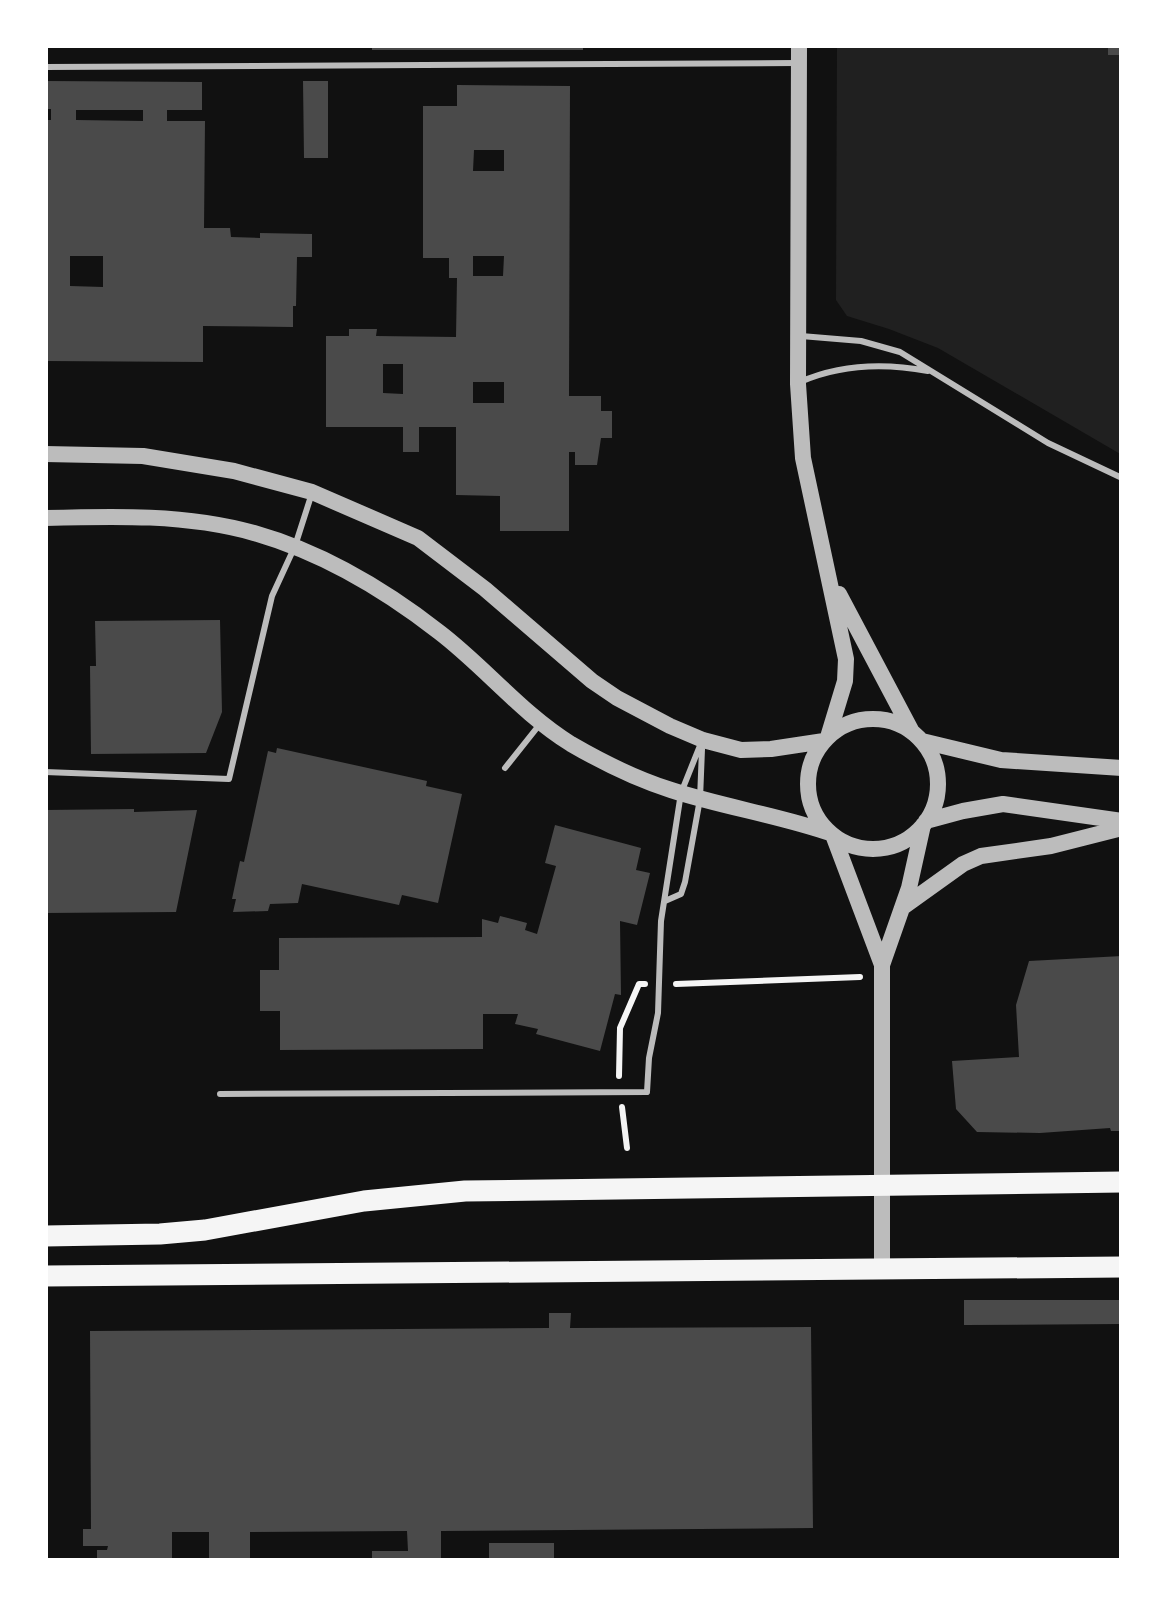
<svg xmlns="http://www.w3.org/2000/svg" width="1167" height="1606" viewBox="0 0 1167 1606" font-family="'Source Sans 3',sans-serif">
  <rect width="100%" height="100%" fill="#111"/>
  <path fill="#202020" d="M 837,45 L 1122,45 L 1122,455 L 938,348 L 889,329 L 847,316 L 836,300 Z"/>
  <path fill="#4a4a4a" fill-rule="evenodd" d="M 372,45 L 583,45 L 583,50 L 372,50 Z
    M 1108,45 L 1122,45 L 1122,55 L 1108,55 Z
    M 45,81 L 202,82 L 202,110 L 167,110 L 167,121 L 205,121 L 204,228 L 230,228 L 231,237 L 260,238 L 260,233 L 312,234 L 312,257 L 297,257 L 296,306 L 293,306 L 293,327 L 203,326 L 203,362 L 45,361 L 45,120 L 51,120 L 51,109 L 45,109 ZM 76,110 L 143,110 L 143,121 L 76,120 ZM 70,256 L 103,256 L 103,287 L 70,286 Z
    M 303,81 L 328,81 L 328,158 L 304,158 Z
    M 457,85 L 570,86 L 569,396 L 601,396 L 601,411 L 612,411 L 612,438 L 601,438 L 597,465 L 575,465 L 575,452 L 569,452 L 569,531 L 500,531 L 500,496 L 456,495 L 456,427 L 419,427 L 419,452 L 403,452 L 403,427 L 326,427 L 326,336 L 349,336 L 349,329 L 377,329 L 376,336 L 456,337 L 457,278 L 449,278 L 449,258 L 423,258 L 423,106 L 457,106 ZM 474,150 L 504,150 L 504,171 L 473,171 ZM 473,256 L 504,256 L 503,276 L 473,276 ZM 383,364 L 403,364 L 403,394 L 383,393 ZM 473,382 L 504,382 L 504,403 L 473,403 Z
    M 220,620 L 222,712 L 206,753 L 91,754 L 90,666 L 96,666 L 95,621 Z
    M 277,748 L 427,781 L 426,786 L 462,794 L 438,903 L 402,895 L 399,905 L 302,884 L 298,903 L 270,904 L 268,911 L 233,912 L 236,899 L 232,899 L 240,861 L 244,862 L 268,751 L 276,753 Z
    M 134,809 L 134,812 L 197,810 L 176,912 L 45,913 L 45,810 Z
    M 555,825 L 641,848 L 636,870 L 650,873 L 637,925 L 620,921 L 621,995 L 615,994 L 600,1051 L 536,1034 L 538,1029 L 515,1024 L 518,1014 L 483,1014 L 483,1049 L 280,1050 L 280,1011 L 260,1011 L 260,970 L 279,970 L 279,938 L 482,937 L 482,919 L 498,923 L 500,916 L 527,923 L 525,930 L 537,934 L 556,866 L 545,863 Z
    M 1122,956 L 1122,1131 L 1111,1131 L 1110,1128 L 1040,1133 L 977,1132 L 956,1109 L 952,1061 L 1019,1057 L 1016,1005 L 1029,961 Z
    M 964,1300 L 1121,1300 L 1121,1324 L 964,1325 Z
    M 549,1313 L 571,1313 L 570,1328 L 811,1327 L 813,1528 L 441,1531 L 441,1561 L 372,1561 L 372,1551 L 408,1551 L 407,1531 L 250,1532 L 250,1561 L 209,1561 L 209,1532 L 172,1532 L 172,1561 L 97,1561 L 97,1550 L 107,1550 L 108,1546 L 83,1546 L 83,1529 L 91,1529 L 90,1331 L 549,1328 Z
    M 489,1543 L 554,1543 L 554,1561 L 489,1561 Z"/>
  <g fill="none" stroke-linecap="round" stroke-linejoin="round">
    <path stroke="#f5f5f5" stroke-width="6" d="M 676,984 L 860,977
      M 619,1076 L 620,1028 L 639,984 L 645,984
      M 622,1107 L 627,1148"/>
    <path stroke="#bcbcbc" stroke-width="6" d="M 45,67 L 797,63
      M 801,336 L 861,341 L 900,352 L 1048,443 L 1122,478
      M 800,382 C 841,364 885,363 928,371
      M 505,768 L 540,724
      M 45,772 L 229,779 L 272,596 L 295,546 L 312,493
      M 665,901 L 681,894 L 685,882 L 700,799 L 702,749
      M 220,1094 L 647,1092 L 649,1058 L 658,1013 L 661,921 L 681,793 L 701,743"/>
    <path stroke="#bcbcbc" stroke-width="16" d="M 799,45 L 798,384 L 803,458 L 846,659 L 845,681 L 828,737
      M 45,454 L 143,456 L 234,471 L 312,492 L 418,538 L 485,589 L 592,681 L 617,698 L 670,726 L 703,740 L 741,750 L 771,749 L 824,741
      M 45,518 C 114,516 187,514 254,533 C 321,552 385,590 439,632 C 485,667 521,713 571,744 C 602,762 636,779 671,790 C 723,807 778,815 830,833
      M 839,594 L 911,730
      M808 784a65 65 0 1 1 130 0a65 65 0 1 1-130 0Z
      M 922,741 L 1001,760 L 1122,768
      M 926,821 L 963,811 L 1003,804 L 1122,821
      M 833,835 L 882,965 L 882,1269
      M 903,907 L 963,864 L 981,856 L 1051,846 L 1122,828
      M 882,965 L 909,888 L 923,825"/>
    <path stroke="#f5f5f5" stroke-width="21" d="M 45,1236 L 160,1234 L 205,1230 L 364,1201 L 465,1191 L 1122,1182
      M 45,1276 L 1122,1267"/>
  </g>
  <rect width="1167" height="1606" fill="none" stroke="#ffffff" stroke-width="96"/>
</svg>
